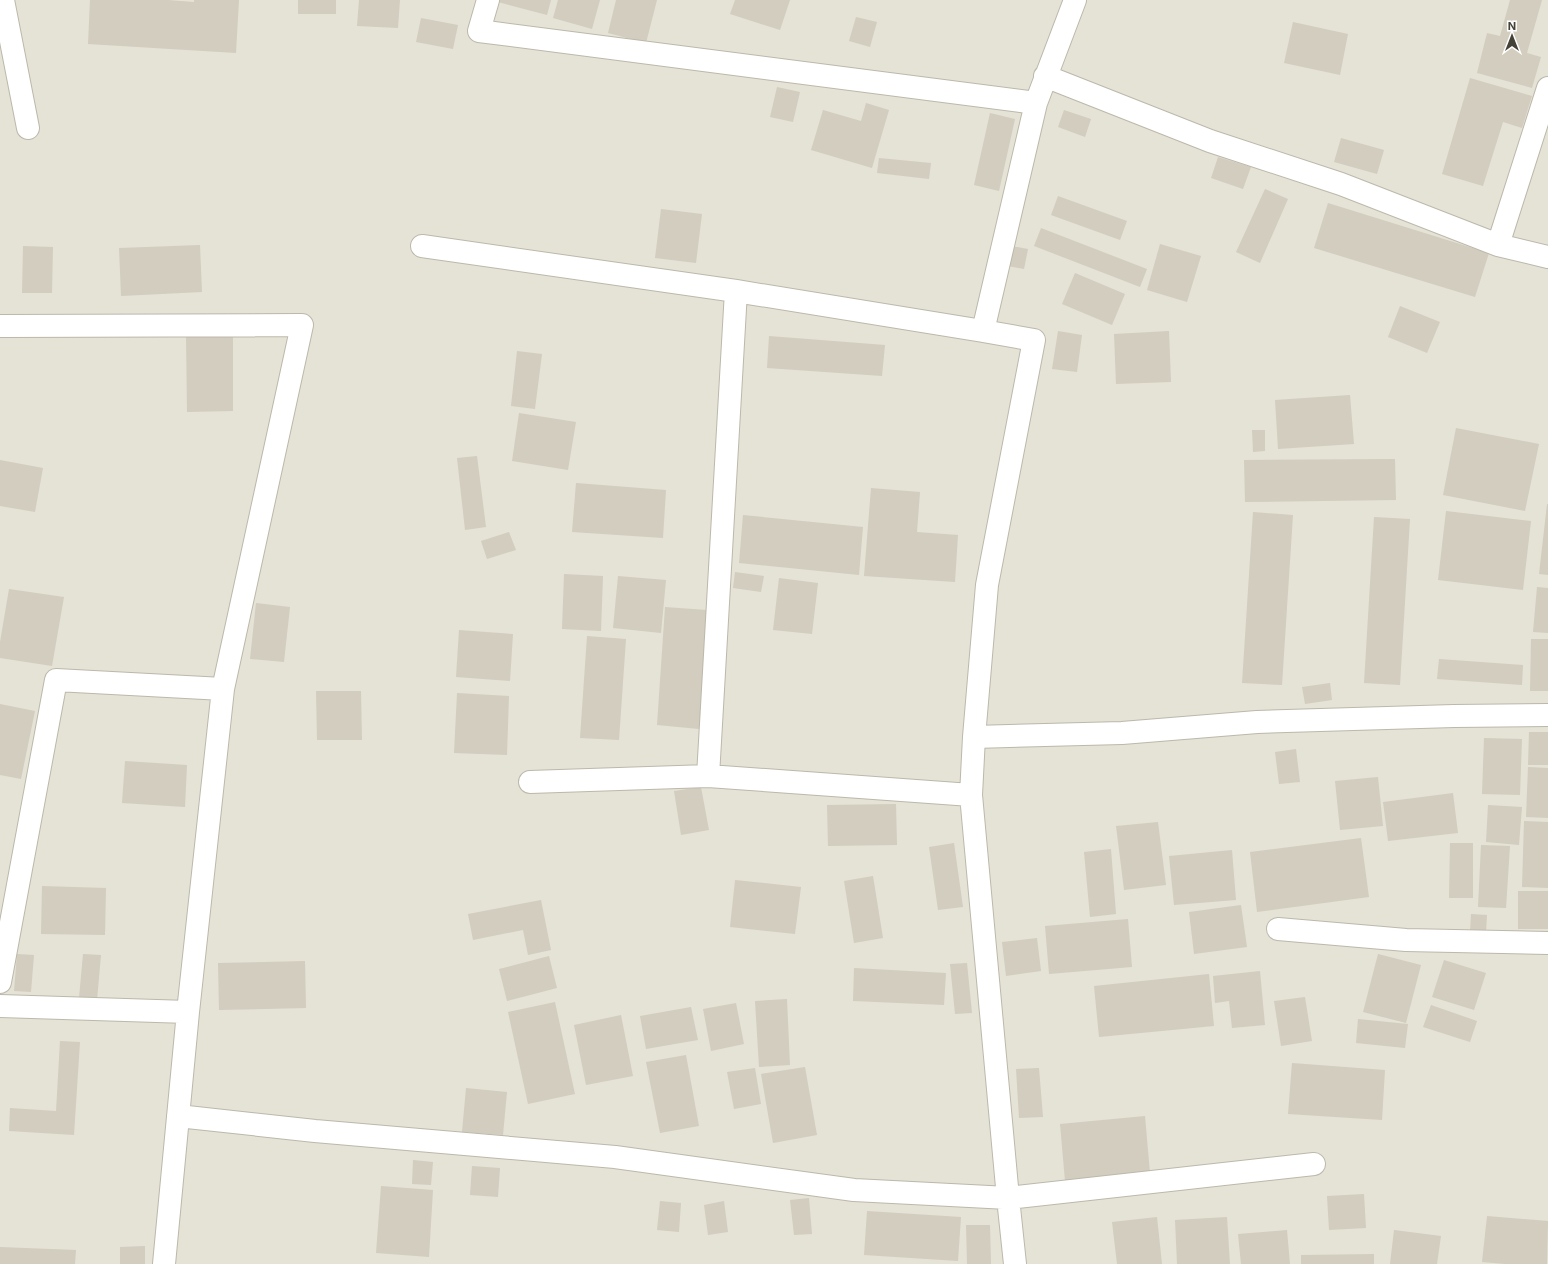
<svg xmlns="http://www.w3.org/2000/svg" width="1548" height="1264" viewBox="0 0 1548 1264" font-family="Inter,sans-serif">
  <rect width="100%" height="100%" fill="#f1f0e7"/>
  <path fill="#e5e2d6" d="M 0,0 L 1548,0 L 1548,1264 L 0,1264 Z"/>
  <path fill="#d2cdbe" d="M 90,0 L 168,0 L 194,2 L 194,0 L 239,0 L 236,53 L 88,44 Z
    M 298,0 L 336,0 L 336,14 L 298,14 Z
    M 359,0 L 400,0 L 398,28 L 357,26 Z
    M 499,0 L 551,0 L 547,15 L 498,2 Z
    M 558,0 L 600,0 L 592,29 L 553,18 Z
    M 616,0 L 657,0 L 646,43 L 608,33 Z
    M 735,0 L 790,0 L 780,30 L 730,14 Z
    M 1510,0 L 1542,0 L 1527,53 L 1541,57 L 1532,88 L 1477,73 L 1487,33 L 1500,36 Z
    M 856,17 L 877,22 L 870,47 L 849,41 Z
    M 421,18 L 458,25 L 453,49 L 416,42 Z
    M 1293,22 L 1348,34 L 1340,75 L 1284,63 Z
    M 1470,78 L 1532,96 L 1522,128 L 1503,122 L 1483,186 L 1442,174 Z
    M 777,87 L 800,92 L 793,122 L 770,117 Z
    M 866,103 L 889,110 L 872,168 L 811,150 L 823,110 L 861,121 Z
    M 1064,110 L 1091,119 L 1085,137 L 1058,127 Z
    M 990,113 L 1015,119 L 999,191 L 974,185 Z
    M 1341,138 L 1384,150 L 1377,174 L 1334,162 Z
    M 1218,157 L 1251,167 L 1243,189 L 1211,178 Z
    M 879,158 L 931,163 L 929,179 L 877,173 Z
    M 1265,189 L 1288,199 L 1260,263 L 1236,252 Z
    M 1058,196 L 1127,221 L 1120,240 L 1051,215 Z
    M 1328,203 L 1489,253 L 1475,297 L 1314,248 Z
    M 661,209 L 702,214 L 696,263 L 655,258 Z
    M 1041,228 L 1147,269 L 1140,287 L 1034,246 Z
    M 1160,244 L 1201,256 L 1187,302 L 1147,290 Z
    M 200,245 L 202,292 L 121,296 L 119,248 Z
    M 23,246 L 53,247 L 52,293 L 22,293 Z
    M 1012,246 L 1028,249 L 1024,269 L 1008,266 Z
    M 1075,273 L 1125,294 L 1112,325 L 1062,304 Z
    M 1400,306 L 1440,322 L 1427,353 L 1388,337 Z
    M 1058,331 L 1082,335 L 1077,372 L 1052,369 Z
    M 1169,331 L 1171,382 L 1116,384 L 1114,334 Z
    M 233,334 L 233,411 L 187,412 L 186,335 Z
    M 769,336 L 885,345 L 882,376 L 767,368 Z
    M 517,351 L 542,354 L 535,409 L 511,406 Z
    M 1350,395 L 1354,444 L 1278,449 L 1275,400 Z
    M 519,413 L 576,422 L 568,470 L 512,461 Z
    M 1456,428 L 1539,444 L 1525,511 L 1443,495 Z
    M 1252,430 L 1265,430 L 1265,451 L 1253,452 Z
    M 477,456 L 486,527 L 465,530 L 457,458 Z
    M 1395,459 L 1396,500 L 1245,502 L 1244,460 Z
    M 0,460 L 43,468 L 35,512 L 0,506 Z
    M 576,483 L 666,490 L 663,538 L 572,532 Z
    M 871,488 L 920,492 L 917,532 L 958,535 L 955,582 L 864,576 Z
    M 1547,504 L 1548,504 L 1548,575 L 1539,574 Z
    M 1446,511 L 1531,521 L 1523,590 L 1438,580 Z
    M 1253,512 L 1293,515 L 1282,685 L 1242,683 Z
    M 743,515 L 863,527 L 859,575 L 739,563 Z
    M 1374,517 L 1410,519 L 1400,685 L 1364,683 Z
    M 509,532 L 516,550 L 487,559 L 481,541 Z
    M 735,572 L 764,576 L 761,592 L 733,588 Z
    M 564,574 L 603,576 L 601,631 L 562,629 Z
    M 618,576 L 666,580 L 661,633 L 613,628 Z
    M 779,578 L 818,583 L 812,634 L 773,630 Z
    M 1537,587 L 1548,588 L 1548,633 L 1533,632 Z
    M 9,589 L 64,597 L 52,666 L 0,658 L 0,642 Z
    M 256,603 L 290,607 L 284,662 L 250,659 Z
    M 665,607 L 707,610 L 699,729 L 657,725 Z
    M 459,630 L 513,634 L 510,681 L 456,677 Z
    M 587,636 L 626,639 L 619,740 L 580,738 Z
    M 1531,639 L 1548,639 L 1548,691 L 1530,691 Z
    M 1439,659 L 1523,665 L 1522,685 L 1437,679 Z
    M 1330,683 L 1332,700 L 1305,704 L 1302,687 Z
    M 316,691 L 361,691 L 362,740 L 317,740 Z
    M 457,693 L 509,696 L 507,755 L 454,753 Z
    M 0,704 L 35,711 L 21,779 L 0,775 Z
    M 1529,732 L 1548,732 L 1548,765 L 1528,765 Z
    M 1484,738 L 1522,739 L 1520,795 L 1482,794 Z
    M 1296,749 L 1300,782 L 1279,784 L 1275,752 Z
    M 125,761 L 187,765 L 185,807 L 122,803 Z
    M 1528,767 L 1548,768 L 1548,818 L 1526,817 Z
    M 1378,777 L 1383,826 L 1340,830 L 1335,781 Z
    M 701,787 L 709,830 L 681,835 L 674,791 Z
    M 1453,793 L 1458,833 L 1388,841 L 1383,802 Z
    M 896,804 L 897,845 L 828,846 L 827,805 Z
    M 1488,805 L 1522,807 L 1519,845 L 1486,842 Z
    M 1524,821 L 1548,822 L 1548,888 L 1522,887 Z
    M 1158,822 L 1166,885 L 1124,890 L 1116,826 Z
    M 1361,838 L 1369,897 L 1257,912 L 1250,852 Z
    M 954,843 L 963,907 L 938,910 L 929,847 Z
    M 1450,843 L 1473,843 L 1473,898 L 1449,898 Z
    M 1481,845 L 1510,846 L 1506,908 L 1478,907 Z
    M 1111,849 L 1116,914 L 1090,917 L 1084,852 Z
    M 1232,850 L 1236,900 L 1174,905 L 1169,856 Z
    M 873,876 L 883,938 L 854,943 L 844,881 Z
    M 735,880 L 801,887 L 795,934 L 730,927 Z
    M 42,886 L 106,888 L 105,935 L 41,934 Z
    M 1518,891 L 1548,891 L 1548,929 L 1518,929 Z
    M 541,900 L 551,950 L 528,955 L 523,930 L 473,940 L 468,914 Z
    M 1241,905 L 1247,947 L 1194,954 L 1189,912 Z
    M 1471,914 L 1487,915 L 1486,933 L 1470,932 Z
    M 1128,919 L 1132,967 L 1049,974 L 1045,926 Z
    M 1037,938 L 1041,971 L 1006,976 L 1002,942 Z
    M 17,954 L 34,955 L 31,992 L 14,991 Z
    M 83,954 L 101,955 L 97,1000 L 79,998 Z
    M 1378,954 L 1421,965 L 1406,1023 L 1363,1012 Z
    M 549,956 L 557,988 L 507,1001 L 499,969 Z
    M 1444,960 L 1486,973 L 1474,1010 L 1432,997 Z
    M 305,961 L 306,1008 L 219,1010 L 218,963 Z
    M 967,963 L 972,1013 L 955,1014 L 950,964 Z
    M 854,968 L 946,973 L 944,1005 L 853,1001 Z
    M 1260,971 L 1265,1025 L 1232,1028 L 1229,1001 L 1215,1003 L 1213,976 Z
    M 1209,974 L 1214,1026 L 1099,1037 L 1094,986 Z
    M 1305,997 L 1312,1041 L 1281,1046 L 1274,1001 Z
    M 787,999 L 790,1065 L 759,1067 L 755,1001 Z
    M 555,1002 L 575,1094 L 528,1104 L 508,1012 Z
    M 736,1003 L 744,1044 L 711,1051 L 703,1009 Z
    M 1431,1005 L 1477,1021 L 1470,1042 L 1423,1027 Z
    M 691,1007 L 698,1040 L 646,1049 L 640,1016 Z
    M 621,1015 L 633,1076 L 586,1085 L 574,1025 Z
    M 1358,1019 L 1408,1024 L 1405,1048 L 1356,1043 Z
    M 60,1041 L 80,1042 L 74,1135 L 9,1131 L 10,1108 L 56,1111 Z
    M 686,1055 L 699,1126 L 660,1133 L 646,1062 Z
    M 1292,1063 L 1385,1070 L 1382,1120 L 1288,1114 Z
    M 805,1067 L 817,1135 L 773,1143 L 761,1074 Z
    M 755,1068 L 761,1104 L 734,1109 L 727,1072 Z
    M 1039,1068 L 1043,1117 L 1019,1118 L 1016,1069 Z
    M 466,1088 L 507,1092 L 503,1135 L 462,1132 Z
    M 1145,1116 L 1150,1173 L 1065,1181 L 1060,1124 Z
    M 413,1160 L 433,1162 L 431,1185 L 412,1184 Z
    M 472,1166 L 500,1168 L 498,1197 L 470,1195 Z
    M 381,1186 L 433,1190 L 429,1257 L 376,1253 Z
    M 1364,1194 L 1366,1228 L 1329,1230 L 1327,1196 Z
    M 809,1198 L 812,1234 L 794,1235 L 790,1200 Z
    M 660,1201 L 681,1203 L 679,1232 L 657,1230 Z
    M 724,1201 L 728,1232 L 708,1235 L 704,1205 Z
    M 867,1211 L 961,1217 L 958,1261 L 864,1255 Z
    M 1487,1216 L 1548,1221 L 1547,1264 L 1505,1264 L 1482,1262 Z
    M 1157,1217 L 1162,1264 L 1117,1264 L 1112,1222 Z
    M 1227,1217 L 1230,1264 L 1177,1264 L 1175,1220 Z
    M 966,1225 L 990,1225 L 991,1264 L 967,1264 Z
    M 1287,1230 L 1290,1264 L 1241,1264 L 1238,1234 Z
    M 1394,1230 L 1441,1236 L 1437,1264 L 1390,1264 Z
    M 145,1246 L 145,1264 L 120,1264 L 120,1247 Z
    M 0,1247 L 76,1250 L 75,1264 L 0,1264 Z
    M 1374,1254 L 1374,1264 L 1301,1264 L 1301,1255 Z"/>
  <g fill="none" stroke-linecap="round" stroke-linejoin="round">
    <g stroke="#bcb8ab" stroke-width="24">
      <path id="street" d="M 3,0 L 28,128
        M 488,0 L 479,31 L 1036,103
        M 1045,76 L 1210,141 L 1341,184 L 1498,245 L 1548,257
        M 1498,245 L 1548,88
        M 422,246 L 736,291 L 983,331
        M 0,326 L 302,325 L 223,689 L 188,1012 L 164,1264
        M 974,737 L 1122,733 L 1257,722 L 1454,716 L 1548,715
        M 708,776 L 736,291
        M 530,782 L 708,776 L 971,795
        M 1278,929 L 1406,940 L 1548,943
        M 0,982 L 56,680 L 223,689
        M 0,1006 L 188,1012
        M 178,1116 L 315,1131 L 615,1157 L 854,1190 L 1008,1198 L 1314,1164
        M 1015,1264 L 1008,1198 L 971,795 L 974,737 L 987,585 L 1034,340 L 983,331 L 1036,103 L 1075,0"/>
    </g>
    <use href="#street" stroke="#fff" stroke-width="22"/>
  </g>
  <g transform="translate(1512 36)" stroke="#ffffff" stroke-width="3" paint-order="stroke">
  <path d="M0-3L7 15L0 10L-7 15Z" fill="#444137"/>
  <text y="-6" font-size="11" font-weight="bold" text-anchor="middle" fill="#444137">N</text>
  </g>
</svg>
